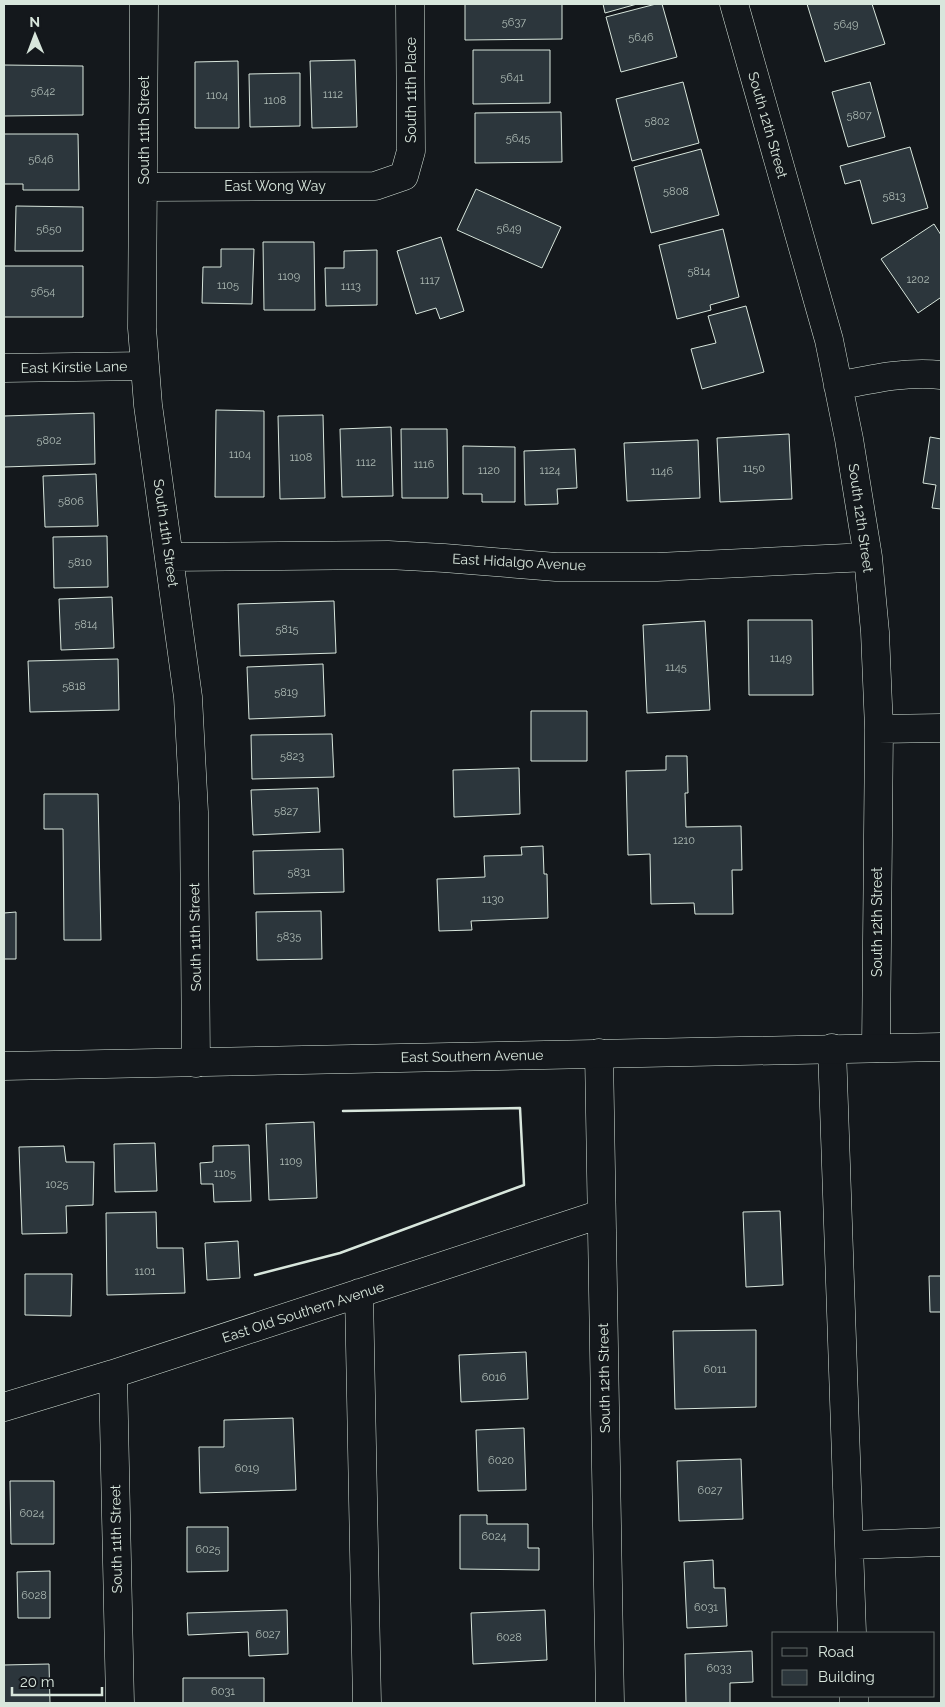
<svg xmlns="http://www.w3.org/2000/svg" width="945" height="1707" viewBox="0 0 945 1707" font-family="Raleway,sans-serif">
  <rect width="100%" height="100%" fill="#14181c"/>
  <path fill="#2c363c" stroke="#d8e6dc" d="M 465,4 L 562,4 L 562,39 L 465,40 Z
    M 603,4 L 637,4 L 605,13 Z
    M 656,4 L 662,4 L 677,57 L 621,72 L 606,17 Z
    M 807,4 L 872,4 L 885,44 L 825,62 Z
    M 473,50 L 550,50 L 550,103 L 473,104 Z
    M 355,60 L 357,127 L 312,128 L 310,61 Z
    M 238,61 L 239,128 L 195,128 L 195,62 Z
    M 4,65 L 83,66 L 83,115 L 4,116 Z
    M 300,73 L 300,126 L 250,127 L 249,74 Z
    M 683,82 L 699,143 L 632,161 L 616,99 Z
    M 870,82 L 885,137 L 848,147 L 832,92 Z
    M 561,112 L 562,162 L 475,163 L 475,113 Z
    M 4,134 L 78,134 L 79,190 L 23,190 L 23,184 L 4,184 Z
    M 910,147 L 928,208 L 872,224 L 860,180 L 845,184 L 840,166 Z
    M 701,149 L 719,215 L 651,233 L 634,167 Z
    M 476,189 L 561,227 L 542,268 L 457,230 Z
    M 16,206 L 83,207 L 83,251 L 15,251 Z
    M 934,224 L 941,235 L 941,299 L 940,298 L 918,313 L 881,259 Z
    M 723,229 L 739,297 L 710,305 L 711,310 L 677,319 L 659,245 Z
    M 441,237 L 464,311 L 440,319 L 436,308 L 416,314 L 397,251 Z
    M 263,242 L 314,242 L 315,310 L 264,310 Z
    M 221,249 L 254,249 L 252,304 L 202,303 L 203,267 L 221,267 Z
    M 377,250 L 377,305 L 326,306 L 325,268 L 344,268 L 344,251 Z
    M 4,266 L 83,266 L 83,317 L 4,317 Z
    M 746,306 L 764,372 L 702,389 L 691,349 L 716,343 L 708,316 Z
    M 216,410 L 264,411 L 264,497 L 215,497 Z
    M 94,413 L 95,464 L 4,467 L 4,416 Z
    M 323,415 L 325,498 L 280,499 L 278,416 Z
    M 391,427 L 393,496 L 342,497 L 340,429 Z
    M 401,429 L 447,429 L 448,498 L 402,498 Z
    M 789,434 L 792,499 L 720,502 L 717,438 Z
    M 930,437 L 941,439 L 941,509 L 932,508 L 936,485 L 923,483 Z
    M 698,440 L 700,498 L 627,501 L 624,443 Z
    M 463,446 L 515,447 L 515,502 L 482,502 L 482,494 L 463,494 Z
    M 575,449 L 577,488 L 557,489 L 558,504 L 525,505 L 524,451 Z
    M 96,474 L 98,526 L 45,527 L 43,476 Z
    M 107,536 L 108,587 L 54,588 L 53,537 Z
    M 112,597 L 114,648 L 61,650 L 59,599 Z
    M 334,601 L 336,653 L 240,656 L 238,604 Z
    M 748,620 L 812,620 L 813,695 L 749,695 Z
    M 705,621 L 710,710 L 647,713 L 643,625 Z
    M 118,659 L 119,710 L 30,712 L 28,661 Z
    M 323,664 L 325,716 L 249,719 L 247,667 Z
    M 531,711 L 587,711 L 587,761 L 531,761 Z
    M 332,734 L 334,777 L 252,779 L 251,735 Z
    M 666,756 L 687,756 L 688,793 L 685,793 L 686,827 L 741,826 L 742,870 L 732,870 L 733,914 L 695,914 L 694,903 L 651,904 L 650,854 L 628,855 L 626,771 L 666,770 Z
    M 519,768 L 520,814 L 454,817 L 453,770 Z
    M 318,788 L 320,832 L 253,835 L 251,790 Z
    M 44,794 L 98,794 L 101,940 L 64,940 L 63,829 L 44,829 Z
    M 543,846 L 544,874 L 547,874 L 548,918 L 471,921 L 472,930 L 439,931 L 437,879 L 485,877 L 484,856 L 522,855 L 521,847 Z
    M 343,849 L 344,892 L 254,894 L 253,851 Z
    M 321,911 L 322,959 L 257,960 L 256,912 Z
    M 16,912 L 16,959 L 4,959 L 4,913 Z
    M 314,1122 L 317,1198 L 269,1200 L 266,1124 Z
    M 155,1143 L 157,1191 L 115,1192 L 114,1144 Z
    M 249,1145 L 251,1201 L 214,1202 L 213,1184 L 201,1184 L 200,1163 L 213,1162 L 213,1146 Z
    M 64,1146 L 66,1162 L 94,1162 L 93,1205 L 66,1206 L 67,1233 L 22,1234 L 19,1147 Z
    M 780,1211 L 783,1285 L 746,1287 L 743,1212 Z
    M 156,1212 L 157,1248 L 183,1248 L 185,1293 L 107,1295 L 106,1213 Z
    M 238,1241 L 240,1278 L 207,1280 L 205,1243 Z
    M 25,1274 L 72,1274 L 71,1316 L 25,1315 Z
    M 929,1276 L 941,1276 L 941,1312 L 930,1312 Z
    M 756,1330 L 756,1407 L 675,1409 L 673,1331 Z
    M 526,1352 L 528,1399 L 461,1402 L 459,1355 Z
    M 293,1418 L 296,1490 L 200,1493 L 199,1447 L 224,1447 L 224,1420 Z
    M 524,1428 L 526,1490 L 478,1491 L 476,1430 Z
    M 741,1459 L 743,1519 L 679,1521 L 677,1461 Z
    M 10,1481 L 54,1481 L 54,1544 L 11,1544 Z
    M 460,1515 L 487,1515 L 487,1524 L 528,1524 L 528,1548 L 539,1548 L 539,1570 L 460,1569 Z
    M 187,1527 L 228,1527 L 228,1571 L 187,1572 Z
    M 713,1560 L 714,1588 L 725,1588 L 727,1626 L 687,1628 L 684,1562 Z
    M 50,1571 L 50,1618 L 18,1618 L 17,1572 Z
    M 287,1610 L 288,1654 L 249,1656 L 248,1632 L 188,1635 L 187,1613 Z
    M 545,1610 L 547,1660 L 473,1664 L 471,1613 Z
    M 752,1651 L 753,1682 L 730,1683 L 730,1703 L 686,1703 L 685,1654 Z
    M 49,1664 L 50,1703 L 4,1703 L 4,1665 Z
    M 183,1678 L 264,1678 L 264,1703 L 183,1703 Z"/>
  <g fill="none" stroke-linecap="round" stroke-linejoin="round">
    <g stroke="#d8e6dc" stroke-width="29">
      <path id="minor" d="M 144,4 L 142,328 L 148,405 L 188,697 L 194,812 L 196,1063
        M 734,4 L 829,340 L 849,439 L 868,557 L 875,632 L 879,729 L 876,1048
        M 144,187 L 375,186 L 404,176 L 411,151 L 410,4
        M 4,368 L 145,366
        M 838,386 C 872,379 907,371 941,375
        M 169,557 L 388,555 L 444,558 L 556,567 L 657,567 L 868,557
        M 879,729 L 941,728
        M 832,1048 L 852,1633
        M 599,1053 L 610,1703
        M 359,1293 L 367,1703
        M 113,1374 L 120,1703
        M 4,1407 L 113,1374 L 601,1214
        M 850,1545 L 941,1542
        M 854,1696 L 854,1703"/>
    </g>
    <g stroke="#d8e6dc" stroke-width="29">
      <path id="major" d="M 4,1066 L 941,1047"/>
    </g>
    <use href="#minor" stroke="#14181c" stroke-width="28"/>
    <use href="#major" stroke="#14181c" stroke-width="28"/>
    <path stroke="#d8e6dc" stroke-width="2.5" d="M 255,1275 L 340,1253 L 524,1185 L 520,1108 L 343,1111"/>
  </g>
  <g text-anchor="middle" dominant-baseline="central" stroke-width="4" stroke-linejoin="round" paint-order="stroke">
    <g font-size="11" fill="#adbab4">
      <text x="514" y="22">5637</text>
      <text x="846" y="24">5649</text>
      <text x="641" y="37">5646</text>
      <text x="512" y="77">5641</text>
      <text x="43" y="91">5642</text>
      <text x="333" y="94">1112</text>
      <text x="217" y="95">1104</text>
      <text x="275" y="100">1108</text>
      <text x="859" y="115">5807</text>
      <text x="657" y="121">5802</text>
      <text x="518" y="138">5645</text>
      <text x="41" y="159">5646</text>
      <text x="676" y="191">5808</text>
      <text x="894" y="196">5813</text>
      <text x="509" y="228">5649</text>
      <text x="49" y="229">5650</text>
      <text x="699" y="271">5814</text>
      <text x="289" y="276">1109</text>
      <text x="918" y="279">1202</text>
      <text x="430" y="280">1117</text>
      <text x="228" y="285">1105</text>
      <text x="351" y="286">1113</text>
      <text x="43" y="291">5654</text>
      <text x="49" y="440">5802</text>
      <text x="240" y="454">1104</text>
      <text x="301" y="457">1108</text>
      <text x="366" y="462">1112</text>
      <text x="424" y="464">1116</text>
      <text x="754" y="468">1150</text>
      <text x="489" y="470">1120</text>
      <text x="550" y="470">1124</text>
      <text x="662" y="471">1146</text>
      <text x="71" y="501">5806</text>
      <text x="80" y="562">5810</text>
      <text x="86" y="624">5814</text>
      <text x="287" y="629">5815</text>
      <text x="781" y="658">1149</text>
      <text x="676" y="667">1145</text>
      <text x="74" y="686">5818</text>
      <text x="286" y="692">5819</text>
      <text x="292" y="756">5823</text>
      <text x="286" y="811">5827</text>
      <text x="684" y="840">1210</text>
      <text x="299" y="872">5831</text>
      <text x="493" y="899">1130</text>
      <text x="289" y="936">5835</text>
      <text x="291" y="1161">1109</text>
      <text x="225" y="1173">1105</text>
      <text x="57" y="1184">1025</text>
      <text x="145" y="1271">1101</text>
      <text x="715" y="1369">6011</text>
      <text x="494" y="1377">6016</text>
      <text x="501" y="1460">6020</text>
      <text x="247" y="1468">6019</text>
      <text x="710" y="1490">6027</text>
      <text x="32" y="1513">6024</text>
      <text x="494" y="1536">6024</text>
      <text x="208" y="1549">6025</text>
      <text x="34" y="1595">6028</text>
      <text x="706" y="1607">6031</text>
      <text x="268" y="1634">6027</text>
      <text x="509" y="1637">6028</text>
      <text x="719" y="1668">6033</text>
      <text x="223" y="1691">6031</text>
    </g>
    <g font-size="14" fill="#d8e6dc" stroke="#14181c">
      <text transform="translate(411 90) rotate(-90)">South 11th Place</text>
      <text transform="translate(768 125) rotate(74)">South 12th Street</text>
      <text transform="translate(144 130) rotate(-90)">South 11th Street</text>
      <text x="275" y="186">East Wong Way</text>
      <text transform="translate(74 367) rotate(-1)">East Kirstie Lane</text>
      <text transform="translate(861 518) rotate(82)">South 12th Street</text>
      <text transform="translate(166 533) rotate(82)">South 11th Street</text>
      <text transform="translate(519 562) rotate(3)">East Hidalgo Avenue</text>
      <text transform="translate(877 922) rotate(-90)">South 12th Street</text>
      <text transform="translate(195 937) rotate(-91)">South 11th Street</text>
      <text transform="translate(472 1056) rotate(-1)">East Southern Avenue</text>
      <text transform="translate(303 1312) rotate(-18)">East Old Southern Avenue</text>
      <text transform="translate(604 1378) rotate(-91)">South 12th Street</text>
      <text transform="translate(116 1539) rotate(-91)">South 11th Street</text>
    </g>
  </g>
  <rect width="945" height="1707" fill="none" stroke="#d8e6dc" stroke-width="10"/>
  <rect x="772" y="1632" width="162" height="65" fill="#14181c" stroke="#626a69"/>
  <rect x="782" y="1648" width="25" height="8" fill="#14181c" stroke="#626a69"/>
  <text x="818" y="1657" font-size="15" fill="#d8e6dc">Road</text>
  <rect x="782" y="1670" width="25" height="15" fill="#2c363c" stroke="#626a69"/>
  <text x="818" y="1682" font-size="15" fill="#d8e6dc">Building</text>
  <g transform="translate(35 35) rotate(359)" stroke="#14181c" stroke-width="4" paint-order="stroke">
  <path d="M0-4L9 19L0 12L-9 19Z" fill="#d8e6dc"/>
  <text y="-8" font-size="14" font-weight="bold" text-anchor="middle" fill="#d8e6dc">N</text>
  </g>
  <path d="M12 1687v8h90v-8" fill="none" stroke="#d8e6dc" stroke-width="2.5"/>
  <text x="20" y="1687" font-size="15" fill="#d8e6dc" stroke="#14181c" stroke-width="4" paint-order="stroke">20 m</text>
</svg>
